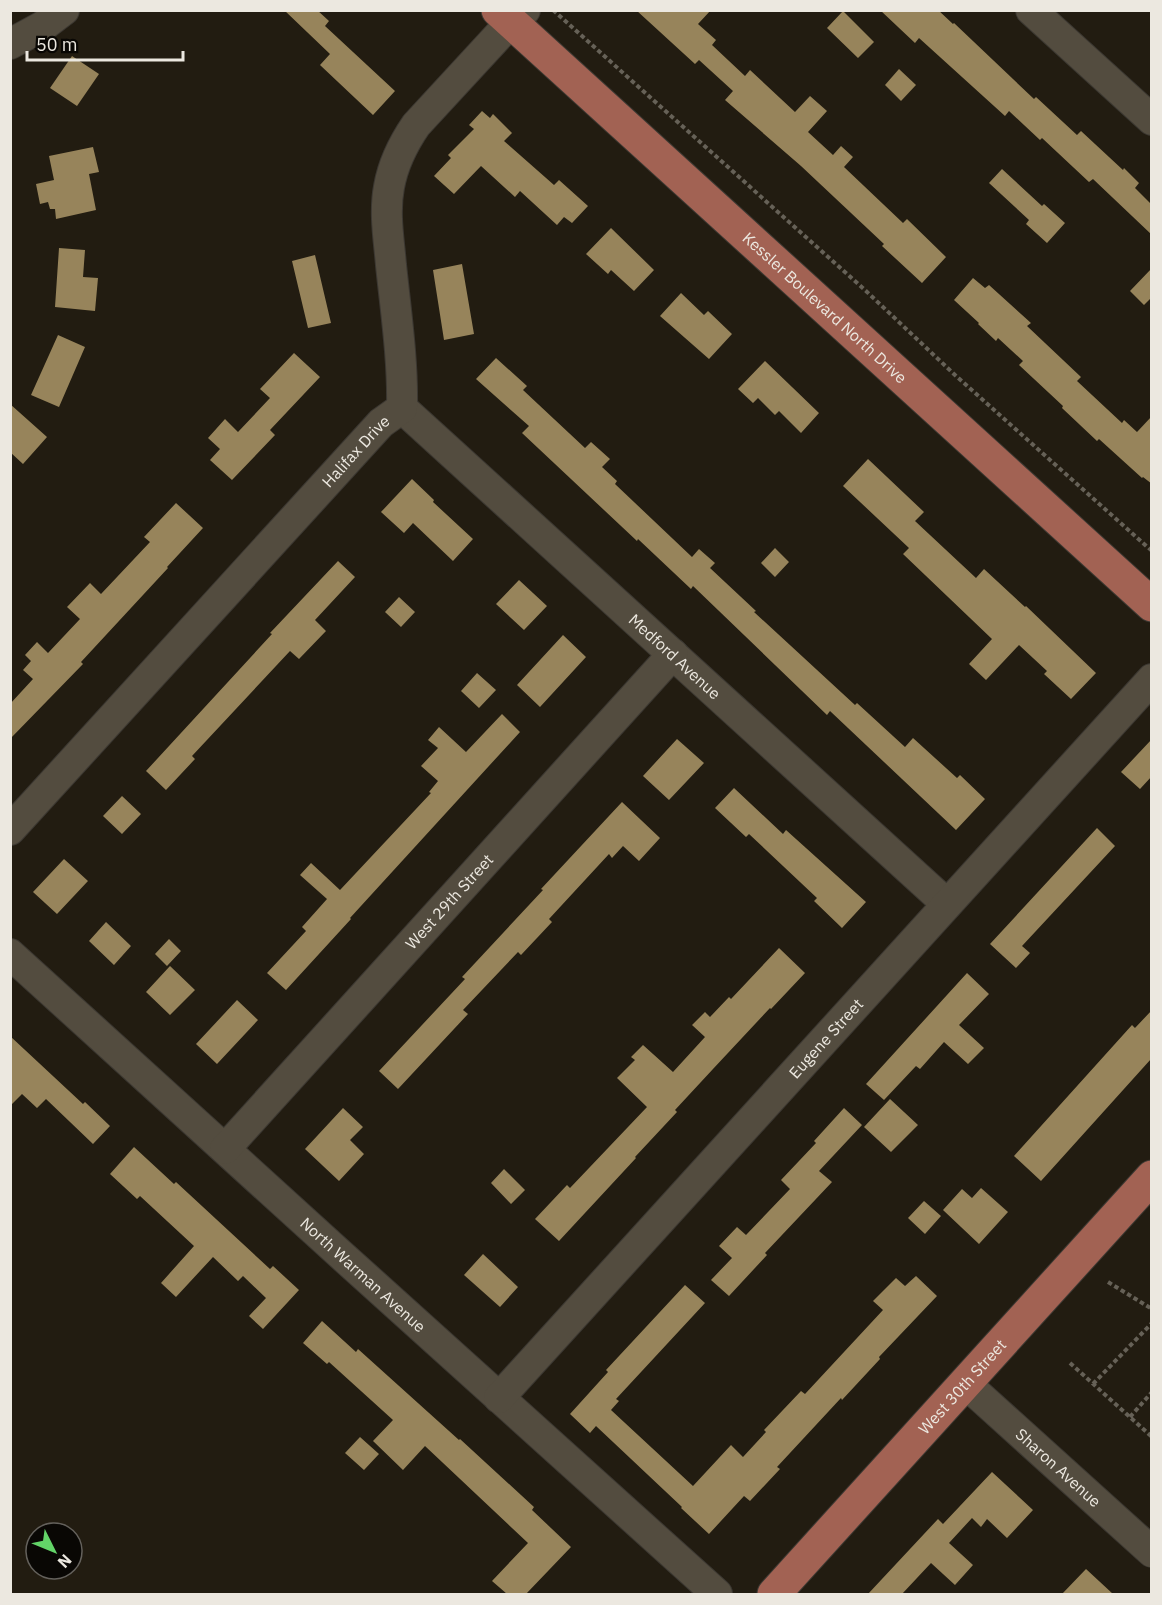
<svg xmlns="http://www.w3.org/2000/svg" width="1162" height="1605" viewBox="0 0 1162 1605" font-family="'IBM Plex Sans',sans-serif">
  <rect width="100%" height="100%" fill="#221c11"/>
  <path fill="#97845b" d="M 284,10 L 317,10 L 329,21 L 325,26 L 395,91 L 373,115 L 320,65 L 330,54 Z
    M 636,10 L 711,10 L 698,24 L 716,40 L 712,45 L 745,76 L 750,70 L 795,112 L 810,96 L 827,111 L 808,132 L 833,155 L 841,146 L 853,157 L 844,167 L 903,223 L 907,219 L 946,257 L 922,283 L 882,246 L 884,244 L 801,166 L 725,100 L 733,91 L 699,60 L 695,64 Z
    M 880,10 L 938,10 L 953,24 L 954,23 L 1034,99 L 1036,97 L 1077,135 L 1081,131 L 1123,170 L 1124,168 L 1139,183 L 1135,188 L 1152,205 L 1152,235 L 1093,179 L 1089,182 L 1042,138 L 1040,140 L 1009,111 L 1005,116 L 919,38 L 915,43 Z
    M 843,11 L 874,42 L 858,58 L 827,28 Z
    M 72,56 L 99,74 L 77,106 L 50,88 Z
    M 899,69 L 916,85 L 901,101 L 885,85 Z
    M 482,111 L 490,118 L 493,114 L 512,133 L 504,141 L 554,185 L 559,180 L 588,206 L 572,223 L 564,217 L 557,225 L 520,191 L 515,197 L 481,166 L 454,194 L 434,176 L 451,158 L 448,155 L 474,129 L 469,125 Z
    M 93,147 L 99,172 L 89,174 L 96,210 L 56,219 L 55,209 L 50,209 L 48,202 L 40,204 L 36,184 L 54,180 L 49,156 Z
    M 1002,169 L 1042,206 L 1044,204 L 1065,223 L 1047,243 L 1026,224 L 1029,220 L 989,183 Z
    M 611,228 L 654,270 L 634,291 L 611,270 L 608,274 L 586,254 Z
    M 59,248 L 85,250 L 83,277 L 98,278 L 95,311 L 55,307 Z
    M 315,255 L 331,323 L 308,328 L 292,261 Z
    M 462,264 L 474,334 L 444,340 L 433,270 Z
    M 1152,268 L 1152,297 L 1144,305 L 1130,291 Z
    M 973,278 L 985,288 L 989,285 L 1031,323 L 1027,326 L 1081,377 L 1077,381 L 1122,423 L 1124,420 L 1137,432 L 1152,416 L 1152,484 L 1143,477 L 1142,478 L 1099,439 L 1097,441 L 1062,408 L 1063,406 L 1019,365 L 1023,361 L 998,338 L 996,341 L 978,324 L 979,323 L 954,300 Z
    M 681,293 L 704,315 L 708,311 L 732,334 L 709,359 L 660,316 Z
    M 58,335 L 85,347 L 59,407 L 31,395 Z
    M 294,353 L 320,377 L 270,430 L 275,435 L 232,480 L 210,460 L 220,449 L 208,438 L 225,419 L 238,432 L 270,398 L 260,389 Z
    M 496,358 L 527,386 L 523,390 L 585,448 L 591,442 L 610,459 L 602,467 L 617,481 L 615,484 L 692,557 L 699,549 L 715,563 L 710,568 L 756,611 L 754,612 L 855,705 L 857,703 L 905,747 L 913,738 L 957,778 L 960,775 L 985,799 L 956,830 L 830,711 L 827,715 L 693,586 L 691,589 L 638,539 L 637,541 L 522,433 L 529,426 L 476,379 Z
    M 765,361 L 819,413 L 801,433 L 779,411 L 775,415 L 758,398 L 753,403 L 738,389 Z
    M 10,404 L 47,437 L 23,464 L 10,452 Z
    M 868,459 L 924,512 L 915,521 L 976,578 L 984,569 L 1025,607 L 1026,606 L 1096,673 L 1071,699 L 1044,674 L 1047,671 L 1019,645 L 986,680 L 969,664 L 992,639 L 903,554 L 909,548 L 843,486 Z
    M 412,479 L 434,500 L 433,502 L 473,539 L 453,561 L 413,523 L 404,533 L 381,512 Z
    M 176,503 L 203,528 L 167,567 L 168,568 L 81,662 L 83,664 L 10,739 L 10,704 L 33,679 L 23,670 L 31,661 L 25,655 L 37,642 L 48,653 L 80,619 L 67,607 L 90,583 L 101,594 L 150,542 L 144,537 Z
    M 775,548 L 789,562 L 775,577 L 761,563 Z
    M 338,561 L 355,577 L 315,620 L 326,631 L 299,659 L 290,651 L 192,756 L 195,759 L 166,790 L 146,771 L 272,634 L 270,633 Z
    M 519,580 L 547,606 L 524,630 L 496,604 Z
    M 399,597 L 415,612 L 401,627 L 385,612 Z
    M 563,635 L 586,657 L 540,707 L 517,685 Z
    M 477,673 L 496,690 L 479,708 L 461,691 Z
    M 502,714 L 520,732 L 350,918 L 351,919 L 286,990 L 267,973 L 306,931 L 302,927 L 327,899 L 300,875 L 311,863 L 340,890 L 431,793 L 429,792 L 438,781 L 421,766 L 438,748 L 428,740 L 439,727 L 466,752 Z
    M 677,739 L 704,763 L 669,800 L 643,776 Z
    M 1152,739 L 1152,776 L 1140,789 L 1121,772 Z
    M 734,788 L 783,834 L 786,830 L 866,902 L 842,928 L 814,901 L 817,898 L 749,834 L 746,837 L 715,808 Z
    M 122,796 L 141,814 L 122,834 L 103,816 Z
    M 622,802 L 660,838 L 639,861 L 623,846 L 612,858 L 609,854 L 549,919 L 552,922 L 521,955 L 518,952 L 463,1010 L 468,1014 L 398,1089 L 379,1071 L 465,979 L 462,977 L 543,890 L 541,889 Z
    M 1097,828 L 1115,846 L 1022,946 L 1030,953 L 1016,968 L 990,944 Z
    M 64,859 L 88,881 L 57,914 L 33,892 Z
    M 106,922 L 131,946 L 114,965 L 89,941 Z
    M 169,939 L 181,951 L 167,966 L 155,954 Z
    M 779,948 L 805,973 L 771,1009 L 770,1008 L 713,1069 L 675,1110 L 677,1112 L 635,1157 L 636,1158 L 559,1241 L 535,1219 L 567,1185 L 570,1188 L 647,1107 L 617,1078 L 635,1060 L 631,1057 L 643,1045 L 673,1072 L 705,1037 L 692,1025 L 705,1012 L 710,1017 L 729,997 L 731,999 Z
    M 170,966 L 195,990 L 170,1015 L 146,992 Z
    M 967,973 L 989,994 L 959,1025 L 984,1048 L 968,1064 L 944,1042 L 920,1069 L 916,1066 L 884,1100 L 866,1084 Z
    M 237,1000 L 258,1020 L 217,1064 L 196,1044 Z
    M 1152,1010 L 1151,1059 L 1041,1181 L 1014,1156 L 1132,1025 L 1135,1028 Z
    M 10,1036 L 83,1104 L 85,1102 L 110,1126 L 93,1144 L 46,1099 L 37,1108 L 22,1094 L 10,1106 Z
    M 890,1099 L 918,1125 L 891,1152 L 864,1127 Z
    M 343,1108 L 363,1127 L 350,1140 L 364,1154 L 339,1181 L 305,1149 Z
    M 844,1108 L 862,1125 L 819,1171 L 832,1182 L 765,1253 L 767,1255 L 729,1296 L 711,1280 L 732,1258 L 719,1246 L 737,1227 L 746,1235 L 790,1189 L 781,1180 L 816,1143 L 814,1141 Z
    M 134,1147 L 174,1184 L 176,1182 L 270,1269 L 273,1266 L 299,1290 L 263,1329 L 249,1316 L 266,1298 L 243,1276 L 238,1281 L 213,1257 L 176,1297 L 161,1283 L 194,1246 L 140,1196 L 137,1199 L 110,1174 Z
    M 504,1169 L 525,1190 L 511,1204 L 491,1183 Z
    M 981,1188 L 1008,1212 L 979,1244 L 943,1210 L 962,1189 L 972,1198 Z
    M 924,1201 L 941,1216 L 925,1234 L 908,1218 Z
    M 483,1254 L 518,1287 L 500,1307 L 464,1275 Z
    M 916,1276 L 937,1296 L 879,1357 L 880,1359 L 842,1400 L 841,1398 L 777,1467 L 780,1469 L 750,1501 L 744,1496 L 709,1534 L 681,1508 L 682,1507 L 596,1426 L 590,1433 L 570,1414 L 608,1372 L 606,1370 L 685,1285 L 705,1303 L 616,1399 L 619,1401 L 611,1410 L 693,1486 L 731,1445 L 743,1457 L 766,1432 L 764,1430 L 801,1391 L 805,1394 L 883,1310 L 873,1301 L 896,1278 L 905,1286 Z
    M 322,1321 L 356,1352 L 358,1349 L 459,1440 L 460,1439 L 534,1507 L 532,1510 L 571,1547 L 526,1594 L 507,1594 L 492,1581 L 528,1543 L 425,1446 L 403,1470 L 373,1441 L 393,1420 L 329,1362 L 327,1364 L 303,1343 Z
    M 360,1437 L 379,1454 L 364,1470 L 345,1453 Z
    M 992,1472 L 1033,1510 L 1007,1538 L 987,1519 L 981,1527 L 972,1518 L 949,1543 L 973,1565 L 955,1585 L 931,1563 L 902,1594 L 868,1594 L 938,1519 L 943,1524 Z
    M 1086,1569 L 1113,1594 L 1062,1594 Z"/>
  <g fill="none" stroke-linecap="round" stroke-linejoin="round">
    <g stroke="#3c3832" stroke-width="32">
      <g id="minor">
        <path d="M 1031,10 L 1152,120"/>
        <path d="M 10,44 L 43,26 L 64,10"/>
        <path id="s1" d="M 402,408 L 947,904"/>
        <path id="s2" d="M 10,830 L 381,423 L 402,408 C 403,360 396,313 391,265 C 389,240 384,213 389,187 C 393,164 403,144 416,125 L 511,22 L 525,10"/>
        <path id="s3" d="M 10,954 L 339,1253 L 717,1594"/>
        <path id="s4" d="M 225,1149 L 673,654"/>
        <path id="s5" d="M 965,1383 L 1152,1552"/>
        <path id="s6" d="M 499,1398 L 1152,679"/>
      </g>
    </g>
    <g stroke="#3c3832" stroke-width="35">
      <g id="major">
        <path id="s7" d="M 498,10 L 1152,605"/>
        <path id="s8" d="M 774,1594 L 1152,1177"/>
      </g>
    </g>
    <path stroke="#666157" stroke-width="4" stroke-dasharray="4.5 3" stroke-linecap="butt" d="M 553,10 L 866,291 L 955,375 L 1152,551
      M 1108,1282 L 1152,1309
      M 1070,1363 L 1152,1437
      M 1093,1384 L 1152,1323
      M 1130,1417 L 1152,1392"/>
    <use href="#minor" stroke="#534c3f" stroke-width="30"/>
    <use href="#major" stroke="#a26253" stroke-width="33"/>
  </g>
  <g text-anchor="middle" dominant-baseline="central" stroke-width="6" stroke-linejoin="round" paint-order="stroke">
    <g font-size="16" fill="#ece8e0" stroke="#090704">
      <text stroke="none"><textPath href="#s7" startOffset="442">Kessler Boulevard North Drive</textPath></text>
      <text stroke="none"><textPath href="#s2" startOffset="513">Halifax Drive</textPath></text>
      <text stroke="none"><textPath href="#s1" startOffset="369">Medford Avenue</textPath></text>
      <text stroke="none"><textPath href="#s4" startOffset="334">West 29th Street</textPath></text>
      <text stroke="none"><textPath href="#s6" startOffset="486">Eugene Street</textPath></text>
      <text stroke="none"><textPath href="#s3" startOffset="477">North Warman Avenue</textPath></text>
      <text stroke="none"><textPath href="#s8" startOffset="280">West 30th Street</textPath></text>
      <text stroke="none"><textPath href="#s5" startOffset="126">Sharon Avenue</textPath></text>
    </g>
  </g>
  <rect width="1162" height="1605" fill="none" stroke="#ece8e0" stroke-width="24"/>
  <g transform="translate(54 1551) rotate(133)"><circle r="28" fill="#090704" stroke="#64615c" stroke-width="1.5"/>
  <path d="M0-4.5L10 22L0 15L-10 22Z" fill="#63d468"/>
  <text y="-9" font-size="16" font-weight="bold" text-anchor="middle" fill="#ece8e0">N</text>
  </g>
  <path d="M27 51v9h156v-9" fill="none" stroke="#ece8e0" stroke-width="3"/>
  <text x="36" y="51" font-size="18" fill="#ece8e0" stroke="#090704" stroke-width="4.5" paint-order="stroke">50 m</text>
</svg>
